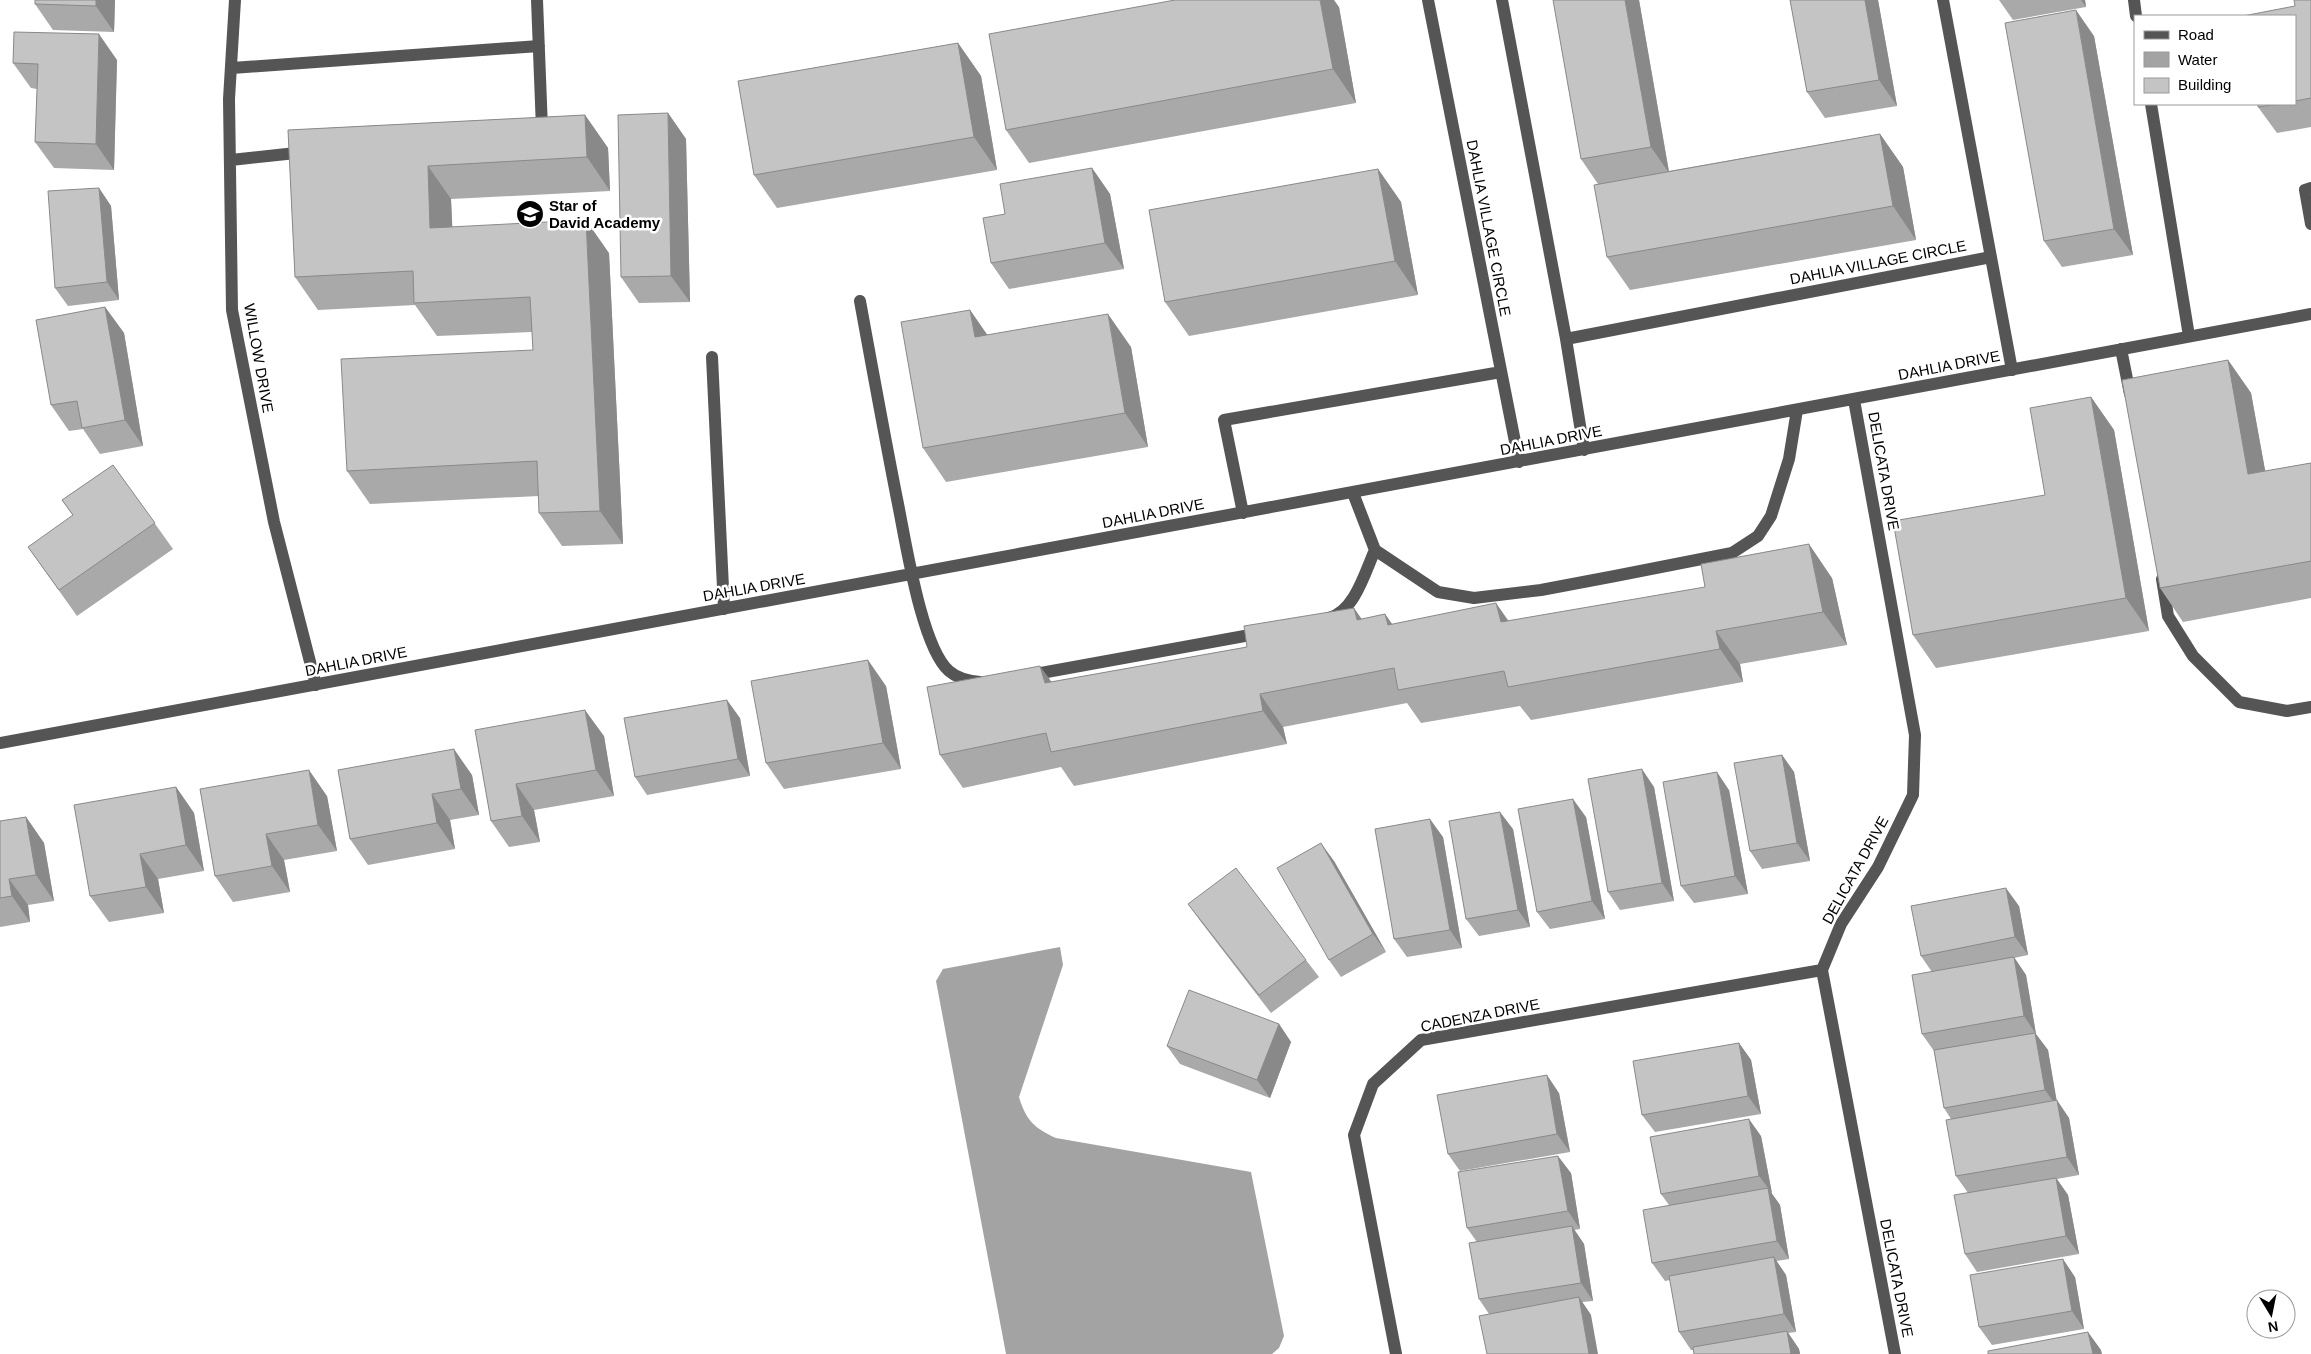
<svg xmlns="http://www.w3.org/2000/svg" width="2311" height="1354" viewBox="0 0 2311 1354" font-family="Arial,sans-serif">
  <rect width="100%" height="100%" fill="#fff"/>
  <path fill="#a3a3a3" d="M 1060,947 L 1063,965 L 1019,1097 C 1026,1120 1034,1128 1056,1138 L 1251,1172 L 1284,1336 L 1279,1348 L 1272,1354 L 1006,1354 L 936,981 L 943,969 Z"/>
  <g fill="none" stroke-linecap="round" stroke-linejoin="round">
    <path stroke="#555" stroke-width="12" d="M 235,0 L 229,99 L 232,310 L 274,522 L 316,685
      M 537,0 L 542,129 L 537,129
      M 1428,0 L 1519,462
      M 1502,0 L 1566,339 L 1584,450
      M 1943,0 L 2012,370
      M 2134,0 L 2136,16
      M 232,68 L 539,46
      M 2151,104 L 2189,336
      M 231,160 L 305,152
      M 2311,188 L 2305,190 L 2311,224
      M 860,301 C 872,367 884,433 897,499 C 905,537 921,647 949,671 C 958,679 969,681 980,682
      M 1566,339 L 1991,257
      M 2121,349 L 2130,394
      M 712,357 L 724,609
      M 1854,400 L 1915,735 L 1913,795 L 1878,867 L 1841,924 L 1822,970 L 1895,1354
      M 1353,493 L 1375,550 L 1438,592 L 1474,598 L 1541,590 L 1615,576 L 1732,553 L 1758,536 L 1771,516 L 1789,459 L 1797,410
      M 1243,513 L 1224,420 L 1501,372
      M 2162,579 L 2168,616 L 2193,656 L 2239,702 L 2287,711 L 2311,707
      M 1329,618 C 1355,611 1365,572 1375,550
      M 1030,675 L 1261,633
      M 0,743 L 2311,314
      M 1396,1354 L 1354,1135 L 1373,1084 L 1421,1040 L 1822,970"/>
  </g>
  <path fill="#a9a9a9" d="M 115,0 L 114,32 L 53,30 L 35,4 Z
    M 1639,0 L 1669,171 L 1880,134 L 1903,167 L 1916,240 L 1630,290 L 1607,257 L 1598,184 L 1581,159 Z
    M 1790,0 L 1878,0 L 1897,106 L 1825,118 L 1807,92 Z
    M 1999,0 L 2085,0 L 2086,7 L 2013,20 Z
    M 2311,0 L 2311,127 L 2277,133 L 2258,107 L 2258,104 L 2295,104 L 2295,6 Z
    M 1339,7 L 1356,103 L 1029,163 L 1006,130 Z
    M 2094,36 L 2133,255 L 2062,267 L 2044,241 Z
    M 958,43 L 981,76 L 997,170 L 777,208 L 754,175 Z
    M 117,60 L 114,170 L 54,168 L 35,142 L 37,89 L 31,88 L 13,63 Z
    M 668,113 L 686,139 L 690,302 L 639,303 L 621,277 Z
    M 585,115 L 608,148 L 610,191 L 451,199 L 452,227 L 609,253 L 623,544 L 562,546 L 539,513 L 539,496 L 370,504 L 347,471 L 533,350 L 532,332 L 437,336 L 415,305 L 318,310 L 295,277 L 288,130 Z
    M 1092,168 L 1110,194 L 1124,269 L 1009,289 L 991,263 L 1005,214 Z
    M 1378,169 L 1401,202 L 1418,295 L 1189,336 L 1165,302 Z
    M 99,188 L 111,206 L 119,300 L 68,306 L 55,288 Z
    M 105,307 L 124,333 L 143,446 L 100,454 L 83,429 L 69,431 L 51,405 Z
    M 970,310 L 987,335 L 1131,347 L 1148,447 L 946,482 L 923,448 Z
    M 2228,360 L 2251,393 L 2265,471 L 2311,463 L 2311,598 L 2183,622 L 2160,588 Z
    M 2091,397 L 2114,430 L 2149,631 L 1936,668 L 1913,635 L 2045,495 Z
    M 113,465 L 173,549 L 77,616 L 28,547 L 73,516 L 62,500 Z
    M 1832,578 L 1847,645 L 1740,664 L 1743,682 L 1531,720 L 1520,706 L 1421,723 L 1407,703 L 1283,727 L 1287,744 L 1074,786 L 1061,767 L 963,788 L 940,755 L 1052,682 L 1247,647 L 1385,614 L 1392,624 L 1509,621 Z
    M 886,686 L 901,769 L 784,789 L 766,763 Z
    M 740,718 L 750,776 L 647,795 L 635,777 Z
    M 475,730 L 604,736 L 614,796 L 534,810 L 540,842 L 509,847 L 491,821 Z
    M 1782,755 L 1794,772 L 1810,861 L 1762,869 L 1750,851 Z
    M 338,770 L 472,775 L 479,815 L 450,820 L 455,849 L 368,865 L 350,839 Z
    M 176,787 L 194,813 L 204,871 L 158,879 L 164,913 L 109,922 L 90,896 Z
    M 1654,787 L 1674,901 L 1620,910 L 1608,892 Z
    M 200,789 L 327,796 L 337,851 L 284,860 L 290,892 L 233,902 L 215,876 Z
    M 1729,790 L 1748,894 L 1694,903 L 1681,886 Z
    M 26,817 L 44,843 L 54,901 L 28,905 L 30,922 L 0,927 L 0,821 Z
    M 1586,817 L 1605,919 L 1550,929 L 1537,912 Z
    M 1513,829 L 1530,927 L 1479,936 L 1466,919 Z
    M 1443,837 L 1462,948 L 1407,957 L 1394,939 Z
    M 1334,861 L 1386,952 L 1341,977 L 1329,960 Z
    M 1188,904 L 1306,960 L 1319,977 L 1271,1013 L 1201,922 Z
    M 2019,906 L 2028,955 L 2014,958 L 2026,975 L 2036,1034 L 2048,1050 L 2056,1100 L 2069,1118 L 2079,1175 L 2057,1179 L 2068,1195 L 2079,1254 L 1977,1272 L 1965,1254 L 1968,1193 L 1956,1176 L 1951,1119 L 1944,1108 L 1934,1051 L 1922,1034 L 1932,972 L 1921,956 Z
    M 1279,1024 L 1291,1042 L 1270,1098 L 1180,1064 L 1167,1046 Z
    M 1739,1043 L 1751,1060 L 1761,1114 L 1655,1132 L 1642,1115 Z
    M 1559,1093 L 1570,1152 L 1460,1171 L 1448,1154 Z
    M 1761,1136 L 1772,1194 L 1780,1205 L 1789,1259 L 1776,1261 L 1786,1275 L 1796,1332 L 1788,1333 L 1799,1349 L 1800,1354 L 1694,1354 L 1693,1350 L 1691,1350 L 1679,1332 L 1670,1280 L 1665,1281 L 1652,1263 L 1669,1205 L 1661,1194 Z
    M 1571,1173 L 1580,1229 L 1574,1230 L 1584,1244 L 1593,1301 L 1582,1302 L 1591,1315 L 1489,1314 L 1479,1299 L 1477,1242 L 1467,1228 Z
    M 2075,1277 L 2084,1329 L 1992,1345 L 1979,1327 Z"/>
  <path fill="#898989" d="M 96,0 L 115,0 L 114,32 L 96,6 Z
    M 1320,0 L 1334,0 L 1339,7 L 1356,103 L 1333,69 Z
    M 1625,0 L 1639,0 L 1669,173 L 1651,147 Z
    M 1865,0 L 1878,0 L 1897,106 L 1879,80 Z
    M 2081,0 L 2085,0 L 2086,7 Z
    M 2076,10 L 2094,36 L 2133,255 L 2114,229 Z
    M 99,34 L 117,60 L 114,170 L 96,144 Z
    M 958,43 L 981,76 L 997,170 L 974,137 Z
    M 668,113 L 686,139 L 690,302 L 671,276 Z
    M 585,115 L 608,148 L 610,191 L 587,157 Z
    M 1880,134 L 1903,167 L 1916,240 L 1893,206 Z
    M 428,166 L 451,199 L 454,261 L 430,228 Z
    M 1092,168 L 1110,194 L 1124,269 L 1105,243 Z
    M 1378,169 L 1401,202 L 1418,295 L 1395,261 Z
    M 99,188 L 111,206 L 119,300 L 107,282 Z
    M 586,220 L 609,253 L 623,544 L 600,511 Z
    M 105,307 L 124,333 L 143,446 L 125,420 Z
    M 970,310 L 993,343 L 975,337 Z
    M 1108,314 L 1131,347 L 1148,447 L 1125,413 Z
    M 2228,360 L 2251,393 L 2272,508 L 2248,474 Z
    M 2091,397 L 2114,430 L 2149,631 L 2126,598 Z
    M 1809,544 L 1832,578 L 1847,645 L 1823,612 Z
    M 1496,603 L 1519,636 L 1501,622 Z
    M 1354,608 L 1377,641 L 1357,620 Z
    M 1385,614 L 1408,647 L 1388,625 Z
    M 1716,631 L 1740,664 L 1743,682 L 1720,649 Z
    M 868,660 L 886,686 L 901,769 L 883,743 Z
    M 1040,666 L 1064,699 L 1045,683 Z
    M 1260,694 L 1283,727 L 1287,744 L 1263,711 Z
    M 727,700 L 740,718 L 750,776 L 738,759 Z
    M 585,710 L 604,736 L 614,796 L 596,770 Z
    M 454,749 L 472,775 L 479,815 L 461,789 Z
    M 1782,755 L 1794,772 L 1810,861 L 1797,843 Z
    M 1642,769 L 1654,787 L 1674,901 L 1662,883 Z
    M 309,770 L 327,796 L 337,851 L 318,825 Z
    M 1717,772 L 1729,790 L 1748,894 L 1735,876 Z
    M 516,784 L 534,810 L 540,842 L 522,816 Z
    M 176,787 L 194,813 L 204,871 L 186,845 Z
    M 432,794 L 450,820 L 455,849 L 437,823 Z
    M 1573,799 L 1586,817 L 1605,919 L 1592,901 Z
    M 1500,812 L 1513,829 L 1530,927 L 1518,910 Z
    M 26,817 L 44,843 L 54,901 L 36,875 Z
    M 1430,819 L 1443,837 L 1462,948 L 1450,930 Z
    M 266,834 L 284,860 L 290,892 L 272,866 Z
    M 1321,843 L 1334,861 L 1386,952 L 1373,934 Z
    M 140,854 L 158,879 L 164,913 L 146,887 Z
    M 9,879 L 28,905 L 30,922 L 12,896 Z
    M 2006,888 L 2019,906 L 2028,955 L 2015,937 Z
    M 2014,957 L 2026,975 L 2036,1034 L 2024,1016 Z
    M 1279,1024 L 1291,1042 L 1270,1098 L 1257,1080 Z
    M 2035,1033 L 2048,1050 L 2058,1108 L 2045,1090 Z
    M 1739,1043 L 1751,1060 L 1761,1114 L 1748,1096 Z
    M 1547,1075 L 1559,1093 L 1570,1152 L 1557,1134 Z
    M 2057,1100 L 2069,1118 L 2079,1175 L 2067,1157 Z
    M 1749,1119 L 1761,1136 L 1772,1193 L 1759,1176 Z
    M 1558,1156 L 1571,1173 L 1580,1229 L 1568,1211 Z
    M 2056,1178 L 2068,1195 L 2079,1254 L 2066,1236 Z
    M 1768,1188 L 1780,1205 L 1789,1259 L 1777,1241 Z
    M 1572,1226 L 1584,1244 L 1593,1301 L 1581,1283 Z
    M 1774,1257 L 1786,1275 L 1796,1332 L 1784,1314 Z
    M 2063,1259 L 2075,1277 L 2084,1329 L 2072,1311 Z
    M 1579,1297 L 1591,1315 L 1598,1354 L 1589,1354 Z
    M 1787,1331 L 1799,1349 L 1800,1354 L 1791,1354 Z
    M 2088,1332 L 2101,1350 L 2102,1354 L 2093,1354 Z"/>
  <path fill="#c4c4c4" stroke="#898989" d="M 35,0 L 96,0 L 96,6 L 35,4 Z
    M 1175,0 L 1320,0 L 1333,69 L 1006,130 L 989,34 Z
    M 1553,0 L 1625,0 L 1651,147 L 1581,159 Z
    M 1790,0 L 1865,0 L 1879,80 L 1807,92 Z
    M 2294,0 L 2311,0 L 2311,98 L 2295,101 L 2295,16 L 2243,16 L 2295,6 Z
    M 2076,10 L 2114,229 L 2044,241 L 2005,23 Z
    M 14,32 L 99,34 L 96,144 L 35,142 L 38,64 L 13,63 Z
    M 958,43 L 974,137 L 754,175 L 738,81 Z
    M 2258,104 L 2279,104 L 2258,107 Z
    M 668,113 L 671,276 L 621,277 L 618,115 Z
    M 585,115 L 587,157 L 428,166 L 430,228 L 586,220 L 600,511 L 539,513 L 537,461 L 347,471 L 341,359 L 533,350 L 530,297 L 414,303 L 413,271 L 295,277 L 288,130 Z
    M 1880,134 L 1893,206 L 1607,257 L 1594,185 Z
    M 1092,168 L 1105,243 L 991,263 L 983,218 L 1005,214 L 1000,184 Z
    M 1378,169 L 1395,261 L 1165,302 L 1149,210 Z
    M 99,188 L 107,282 L 55,288 L 48,191 Z
    M 105,307 L 125,420 L 82,428 L 77,401 L 51,405 L 36,320 Z
    M 970,310 L 975,337 L 1108,314 L 1125,413 L 923,448 L 901,322 Z
    M 2228,360 L 2248,474 L 2311,463 L 2311,561 L 2160,588 L 2122,380 Z
    M 2091,397 L 2126,598 L 1913,635 L 1893,521 L 2045,495 L 2030,408 Z
    M 113,465 L 155,523 L 59,590 L 28,547 L 73,515 L 62,500 Z
    M 1809,544 L 1823,612 L 1716,631 L 1720,649 L 1508,687 L 1504,671 L 1398,690 L 1394,668 L 1260,694 L 1263,711 L 1051,752 L 1046,733 L 940,755 L 927,687 L 1040,666 L 1045,683 L 1247,647 L 1244,626 L 1354,608 L 1357,620 L 1385,614 L 1388,625 L 1496,603 L 1501,622 L 1705,587 L 1701,564 Z
    M 868,660 L 883,743 L 766,763 L 751,681 Z
    M 727,700 L 738,759 L 635,777 L 624,718 Z
    M 585,710 L 596,770 L 516,784 L 522,816 L 491,821 L 475,730 Z
    M 454,749 L 461,789 L 432,794 L 437,823 L 350,839 L 338,770 Z
    M 1782,755 L 1797,843 L 1750,851 L 1734,763 Z
    M 1642,769 L 1662,883 L 1608,892 L 1588,779 Z
    M 309,770 L 318,825 L 266,834 L 272,866 L 215,876 L 200,789 Z
    M 1717,772 L 1735,876 L 1681,886 L 1663,782 Z
    M 176,787 L 186,845 L 140,854 L 146,887 L 90,896 L 74,805 Z
    M 1573,799 L 1592,901 L 1537,912 L 1518,809 Z
    M 1500,812 L 1518,910 L 1466,919 L 1449,821 Z
    M 26,817 L 36,875 L 9,879 L 12,896 L 0,898 L 0,821 Z
    M 1430,819 L 1450,930 L 1394,939 L 1375,829 Z
    M 1321,843 L 1373,934 L 1329,960 L 1277,868 Z
    M 1236,868 L 1306,960 L 1259,995 L 1188,904 Z
    M 2006,888 L 2015,937 L 1921,956 L 1911,906 Z
    M 2014,957 L 2024,1016 L 1922,1034 L 1912,975 Z
    M 1189,990 L 1279,1024 L 1257,1080 L 1167,1046 Z
    M 2035,1033 L 2045,1090 L 1944,1108 L 1934,1050 Z
    M 1739,1043 L 1748,1096 L 1642,1115 L 1633,1061 Z
    M 1547,1075 L 1557,1134 L 1448,1154 L 1437,1095 Z
    M 2057,1100 L 2067,1157 L 1956,1176 L 1946,1120 Z
    M 1749,1119 L 1759,1176 L 1661,1194 L 1650,1137 Z
    M 1558,1156 L 1568,1211 L 1467,1228 L 1458,1172 Z
    M 2056,1178 L 2066,1236 L 1965,1254 L 1954,1195 Z
    M 1768,1188 L 1777,1241 L 1652,1263 L 1643,1210 Z
    M 1572,1226 L 1581,1283 L 1479,1299 L 1469,1243 Z
    M 1774,1257 L 1784,1314 L 1679,1332 L 1669,1276 Z
    M 2063,1259 L 2072,1311 L 1979,1327 L 1970,1275 Z
    M 1579,1297 L 1589,1354 L 1487,1354 L 1479,1316 Z
    M 1787,1331 L 1791,1354 L 1694,1354 L 1693,1347 Z
    M 2088,1332 L 2093,1354 L 1988,1354 L 1988,1351 Z"/>
  <defs>
    <g id="school-disc" transform="scale(1.4375)"><circle r="9.5" fill="#000" stroke="#fff"/><path d="M0-5L7-2L0 1L-7-2ZM-4 1L0 2.5L4 1V4Q0 6-4 4Z" fill="#fff"/></g>
  </defs>
  <g fill-rule="evenodd">
    <use href="#school-disc" x="530" y="214"/>
  </g>
  <g text-anchor="middle" dominant-baseline="central" stroke-width="5" stroke-linejoin="round" paint-order="stroke">
    <g font-size="15" font-weight="bold" fill="#000" stroke="#fff" text-anchor="start">
      <text x="549" y="205">Star of<tspan x="549" dy="17">David Academy</tspan></text>
    </g>
    <g font-size="15" fill="#000" stroke="#fff">
      <text transform="translate(1489 228) rotate(79)">DAHLIA VILLAGE CIRCLE</text>
      <text transform="translate(1878 262) rotate(-11)">DAHLIA VILLAGE CIRCLE</text>
      <text transform="translate(259 358) rotate(80)">WILLOW DRIVE</text>
      <text transform="translate(1949 365) rotate(-11)">DAHLIA DRIVE</text>
      <text transform="translate(1551 440) rotate(-11)">DAHLIA DRIVE</text>
      <text transform="translate(1884 471) rotate(80)">DELICATA DRIVE</text>
      <text transform="translate(1153 513) rotate(-11)">DAHLIA DRIVE</text>
      <text transform="translate(754 587) rotate(-10)">DAHLIA DRIVE</text>
      <text transform="translate(356 661) rotate(-11)">DAHLIA DRIVE</text>
      <text transform="translate(1855 870) rotate(-61)">DELICATA DRIVE</text>
      <text transform="translate(1480 1015) rotate(-11)">CADENZA DRIVE</text>
      <text transform="translate(1897 1278) rotate(79)">DELICATA DRIVE</text>
    </g>
  </g>
  <rect x="2134" y="15" width="162" height="90" fill="#ffffff" stroke="#999999"/>
  <rect x="2144" y="31" width="25" height="8" fill="#555555" stroke="#999999"/>
  <text x="2178" y="40" font-size="15" fill="#000000">Road</text>
  <rect x="2144" y="52" width="25" height="15" fill="#a3a3a3" stroke="#999999"/>
  <text x="2178" y="65" font-size="15" fill="#000000">Water</text>
  <rect x="2144" y="78" width="25" height="15" fill="#c4c4c4" stroke="#999999"/>
  <text x="2178" y="90" font-size="15" fill="#000000">Building</text>
  <g transform="translate(2271 1314) rotate(170)"><circle r="24" fill="#ffffff" stroke="#999999"/>
  <path d="M0-4L9 19L0 12L-9 19Z" fill="#000000"/>
  <text y="-8" font-size="14" font-weight="bold" text-anchor="middle" fill="#000000">N</text>
  </g>
</svg>
